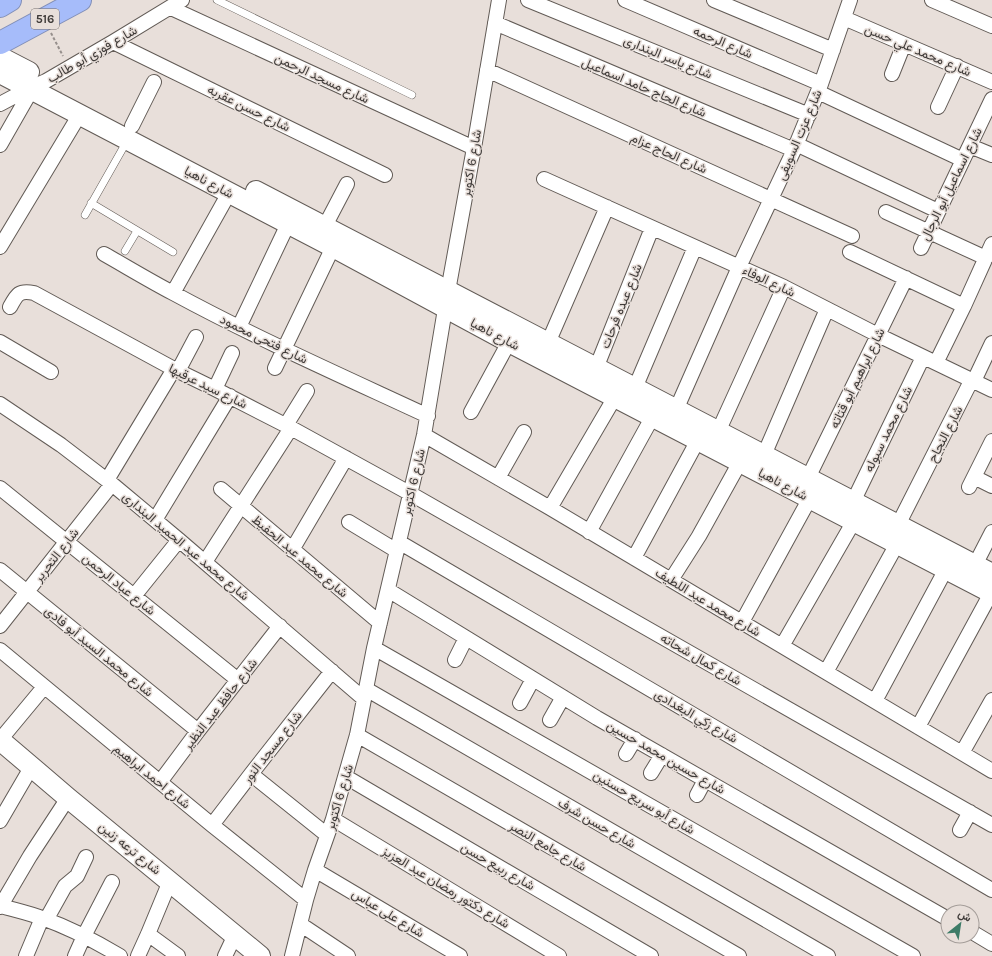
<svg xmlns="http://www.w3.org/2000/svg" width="992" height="956" viewBox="0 0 992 956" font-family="Karla,Vazirmatn,sans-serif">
  <rect width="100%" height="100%" fill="#e8dfda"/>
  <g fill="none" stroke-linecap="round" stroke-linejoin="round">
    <g stroke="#625b56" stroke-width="8">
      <path id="lane" d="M 217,0 L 412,95
        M 91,203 L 173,252
        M 85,215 L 127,141
        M 125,251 L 137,231"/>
    </g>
    <g stroke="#625b56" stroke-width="16">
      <path id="street" d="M 528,0 L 809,115
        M 625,0 L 821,84
        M 714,0 L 833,50
        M 932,0 L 992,26
        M 171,8 L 474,148
        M 844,18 L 992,82
        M 495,23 L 794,150
        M 113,42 L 385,175
        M 487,70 L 852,236
        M 892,74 L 904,44
        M 818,92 L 963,160
        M 0,104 L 30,88 L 46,81 L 113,42 L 182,0
        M 938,107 L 957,66
        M 132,126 L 154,82
        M 796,144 L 938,211
        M 0,145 L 32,89
        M 970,146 L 992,155
        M 544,179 L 784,287 L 878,335 L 992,390
        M 886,212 L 986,258
        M 325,226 L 347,184
        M 0,247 L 80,114
        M 921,248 L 992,99
        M 850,252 L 964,306
        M 104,254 C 127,267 150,281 173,293 C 256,338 342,376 428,416
        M 173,293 L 229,193
        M 10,307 C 17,294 19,290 34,293 L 174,369 L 215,389 L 291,428 L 411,494 L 992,825
        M 239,327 L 288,224
        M 0,342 L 51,372
        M 548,343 L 607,207
        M 936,363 L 964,306 L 992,244
        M 275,368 L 333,247
        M 178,371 L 196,337
        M 593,376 L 652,228
        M 635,388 L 695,247
        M 215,389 L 232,353
        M 0,404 L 61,445 L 112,484 L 179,540 L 364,699
        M 676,410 L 739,267 L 794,150 L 821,84 L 850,0
        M 471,412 L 509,342
        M 286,425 L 307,391
        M 718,432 L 784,287
        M 424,435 L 550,508 L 992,771
        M 764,455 L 827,309
        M 974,477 L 992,486
        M 498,478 L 524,432
        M 808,478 L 906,278
        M 107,480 L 174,369
        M 969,487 L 992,441
        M 0,488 L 238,680
        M 221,489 L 380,623
        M 853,502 L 923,357
        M 550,508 L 615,397
        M 155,520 L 230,396
        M 349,522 L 397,551
        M 898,525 L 969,385 L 974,381 L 992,343
        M 589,532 L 653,416
        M 399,542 L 992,890
        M 292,550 L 346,458
        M 634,558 L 698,440
        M 205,562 L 291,428
        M 975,565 L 992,532
        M 0,570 L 198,731
        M 671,580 L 699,536 L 740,462
        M 388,590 L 597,718 L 948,919
        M 134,596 L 179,540
        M 742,622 L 810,498
        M 0,626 L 112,484
        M 782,646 L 854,521
        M 374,648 L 913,956
        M 0,650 L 212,825 L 306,900
        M 455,660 L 466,638
        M 826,672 L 897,544
        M 366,689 L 828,956
        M 875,701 L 946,569
        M 520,703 L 533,679
        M 550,720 L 563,697
        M 918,727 L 991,593
        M 357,735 L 739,956
        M 0,740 L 44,687
        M 962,753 L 992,700
        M 626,754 L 635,739
        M 651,773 L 662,755
        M 251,774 L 327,835
        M 346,777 L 651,956
        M 160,782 L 198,731 L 280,626
        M 697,795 L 705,780
        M 333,819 L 559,956
        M 0,821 L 32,766
        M 212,825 L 251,774 L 332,671
        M 960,830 L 970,812
        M 315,870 L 460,956
        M 1,906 C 15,910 29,913 42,918 C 70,928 95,941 120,956
        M 0,907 L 30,856 L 68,798
        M 46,920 L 65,886 L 77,876 L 86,857
        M 300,924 L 348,956
        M 972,932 L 992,944
        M 148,934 L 178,956
        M 26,956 L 42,918
        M 75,956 L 84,936 L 112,882
        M 138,956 L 148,934 L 170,881
        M 225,956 L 235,935
        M 292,956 L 306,900 L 315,870 L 333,819 L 357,735 L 374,648 L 424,435 L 448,291 L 474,148 L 499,0"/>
    </g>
    <g stroke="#625b56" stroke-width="22">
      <path id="secondary" d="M 0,57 L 29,72
        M 0,73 L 333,247 L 509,342 L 992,593
        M 256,191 L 992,574
        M 0,740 L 68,798 L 260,956"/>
    </g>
    <g stroke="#828fb7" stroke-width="24">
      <path id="highway" d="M 0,6 L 10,0
        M 0,43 L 80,0"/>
    </g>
    <path stroke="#968f8c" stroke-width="2" stroke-dasharray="3 2" stroke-linecap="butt" d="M 51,33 L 63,56"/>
    <use href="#lane" stroke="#fff" stroke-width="7"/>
    <use href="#street" stroke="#fff" stroke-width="14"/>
    <use href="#secondary" stroke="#fff" stroke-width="20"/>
    <use href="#highway" stroke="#a6bcfa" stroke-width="22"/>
  </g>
  <g text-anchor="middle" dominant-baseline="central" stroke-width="3" stroke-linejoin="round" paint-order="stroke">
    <rect fill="#e8dfda" stroke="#726d6a" stroke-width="1" x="31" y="9" width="28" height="20" rx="3"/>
    <g font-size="12" font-weight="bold" fill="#403c3a">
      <text x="45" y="19">516</text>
    </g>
    <g font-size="13" fill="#403c3a" stroke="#e8dfda">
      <text transform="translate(723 42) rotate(23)">شارع الرحمه</text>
      <text transform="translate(918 50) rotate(23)">شارع محمد علي حسن</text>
      <text transform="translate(92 54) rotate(-30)">شارع فوزي أبو طالب</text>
      <text transform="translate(668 57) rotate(22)">شارع ياسر البندارى</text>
      <text transform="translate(322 78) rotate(25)">شارع مسجد الرحمن</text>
      <text transform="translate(644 87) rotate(23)">شارع الحاج حامد اسماعيل</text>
      <text transform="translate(249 108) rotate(26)">شارع حسن عقربه</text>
      <text transform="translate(799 135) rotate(-67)">شارع عزت السويفى</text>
      <text transform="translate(669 153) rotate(24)">شارع الحاج عزام</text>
      <text transform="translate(471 163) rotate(-80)">شارع 6 اكتوبر</text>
      <text transform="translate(209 182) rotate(28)">شارع ناهيا</text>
      <text transform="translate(951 184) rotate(-64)">شارع اسماعيل أبو الرجال</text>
      <text transform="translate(769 281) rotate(25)">شارع الوفاء</text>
      <text transform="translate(621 306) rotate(-68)">شارع عبده فرحات</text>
      <text transform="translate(495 334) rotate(28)">شارع ناهيا</text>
      <text transform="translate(264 339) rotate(26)">شارع فتحى محمود</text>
      <text transform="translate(857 378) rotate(-64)">شارع ابراهيم أبو قتاته</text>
      <text transform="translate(208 386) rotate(26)">شارع سيد عرقبها</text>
      <text transform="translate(888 429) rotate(-64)">شارع محمد سبوله</text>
      <text transform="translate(945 434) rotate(-63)">شارع النجاح</text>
      <text transform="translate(413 482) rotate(-77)">شارع 6 اكتوبر</text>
      <text transform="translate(783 484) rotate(28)">شارع ناهيا</text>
      <text transform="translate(186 546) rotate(40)">شارع محمد عبد الحميد البندارى</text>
      <text transform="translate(56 555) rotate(-52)">شارع التحرير</text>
      <text transform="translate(300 556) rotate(40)">شارع محمد عبد الحفيظ</text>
      <text transform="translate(119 584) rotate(39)">شارع عباد الرحمن</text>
      <text transform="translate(708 602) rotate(31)">شارع محمد عبد اللطيف</text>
      <text transform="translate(99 651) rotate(39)">شارع محمد السيد أبو فادى</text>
      <text transform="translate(701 659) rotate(30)">شارع كمال شحاته</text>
      <text transform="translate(220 704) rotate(-52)">شارع حافظ عبد النظير</text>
      <text transform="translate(696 716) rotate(30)">شارع زكي البغدادى</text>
      <text transform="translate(272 747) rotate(-52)">شارع مسجد النور</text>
      <text transform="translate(666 757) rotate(30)">شارع حسين محمد حسين</text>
      <text transform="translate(152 776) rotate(39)">شارع احمد ابراهيم</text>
      <text transform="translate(339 797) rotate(-73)">شارع 6 اكتوبر</text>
      <text transform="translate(644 802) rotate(30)">شارع أبو سريع حسنين</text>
      <text transform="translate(597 823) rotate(30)">شارع حسن شرف</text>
      <text transform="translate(548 846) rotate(30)">شارع جامع النصر</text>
      <text transform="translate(130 848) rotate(39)">شارع ترعه زنين</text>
      <text transform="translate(498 866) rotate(30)">شارع ربيع حسن</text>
      <text transform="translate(446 887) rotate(31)">شارع دكتور رمضان عبد العزيز</text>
      <text transform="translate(388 913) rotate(31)">شارع على عباس</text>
    </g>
  </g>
  <g transform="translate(960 924) rotate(30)"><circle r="19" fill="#e8dfda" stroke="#a59e9a"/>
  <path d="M0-3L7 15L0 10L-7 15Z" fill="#3e7c68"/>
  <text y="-6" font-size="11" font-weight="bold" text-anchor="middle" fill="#403c3a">ش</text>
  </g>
</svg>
